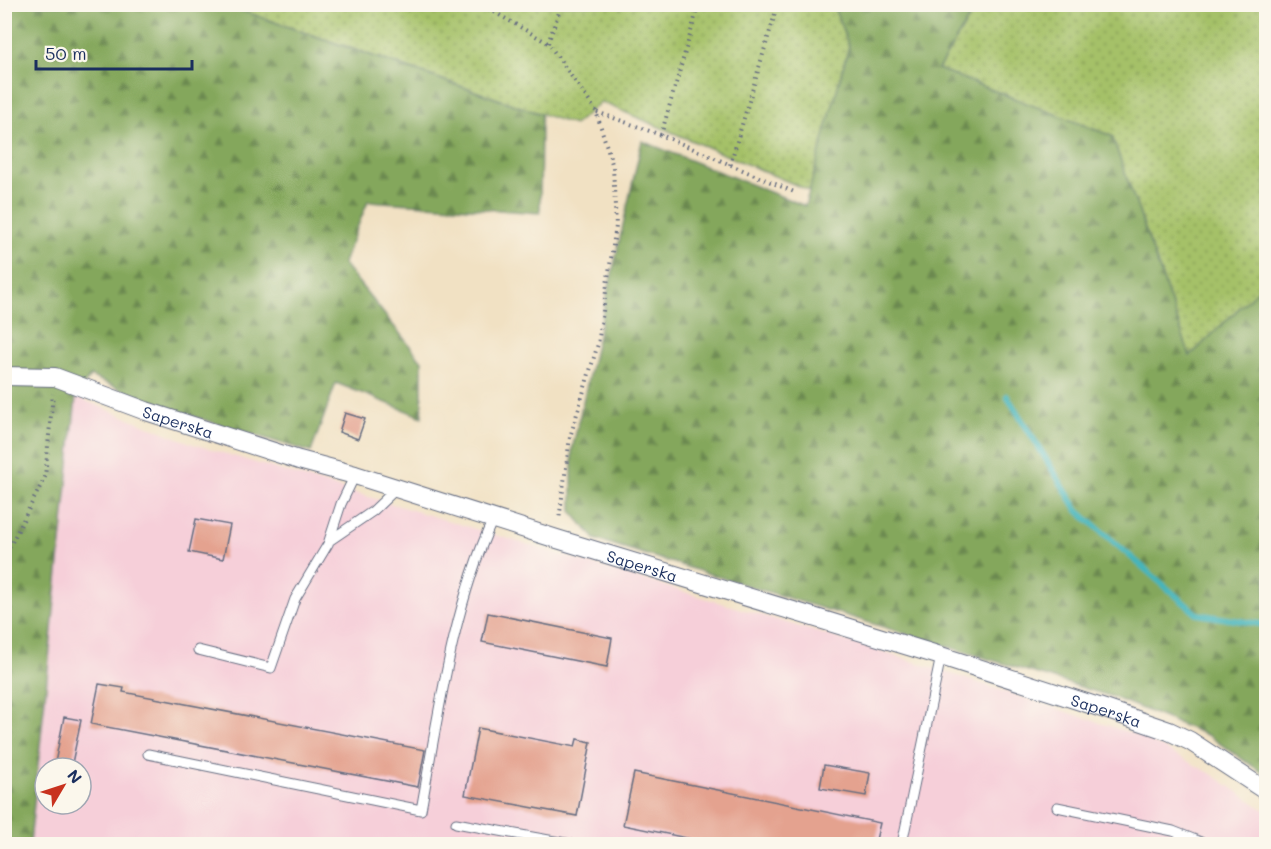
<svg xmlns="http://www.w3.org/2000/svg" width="1271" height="849" viewBox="0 0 1271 849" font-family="Mali,sans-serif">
  <defs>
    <pattern id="grass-dots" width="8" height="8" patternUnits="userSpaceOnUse" patternTransform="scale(1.5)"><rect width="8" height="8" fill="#a5c168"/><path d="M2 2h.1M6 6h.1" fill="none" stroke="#869d59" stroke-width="1.8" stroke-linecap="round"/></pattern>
    <pattern id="forest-firs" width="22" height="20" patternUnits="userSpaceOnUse" patternTransform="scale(1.5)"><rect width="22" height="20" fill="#84a75c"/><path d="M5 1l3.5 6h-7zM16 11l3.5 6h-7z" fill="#6b884f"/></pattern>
  </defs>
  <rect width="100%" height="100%" fill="#fbf7ec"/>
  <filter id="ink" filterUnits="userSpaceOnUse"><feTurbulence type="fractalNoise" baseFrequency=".0167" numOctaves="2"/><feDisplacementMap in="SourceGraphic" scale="12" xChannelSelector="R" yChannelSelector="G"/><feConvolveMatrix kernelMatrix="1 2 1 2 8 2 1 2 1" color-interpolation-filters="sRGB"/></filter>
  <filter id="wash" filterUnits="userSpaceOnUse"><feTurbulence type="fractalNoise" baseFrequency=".008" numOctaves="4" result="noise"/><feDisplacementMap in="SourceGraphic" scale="24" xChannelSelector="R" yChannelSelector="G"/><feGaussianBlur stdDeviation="1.35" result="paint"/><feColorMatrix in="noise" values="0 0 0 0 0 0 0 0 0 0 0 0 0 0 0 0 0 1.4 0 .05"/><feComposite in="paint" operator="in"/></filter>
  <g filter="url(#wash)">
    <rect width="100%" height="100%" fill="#f1e1c3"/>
    <path fill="#f6cfd9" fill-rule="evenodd" d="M 76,397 L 193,444 L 887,653 L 1140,736 L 1210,773 L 1266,811 L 1266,844 L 30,843 ZM 45,768 L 81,768 L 81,804 L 45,804 Z"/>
    <path fill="url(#grass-dots)" stroke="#607863" stroke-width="1.5" d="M 225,5 L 833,5 L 849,46 L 810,191 L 601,102 L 574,125 Z
      M 977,5 L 1266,5 L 1266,282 L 1190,356 L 1112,136 L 938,69 Z"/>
    <path fill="url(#forest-firs)" stroke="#506b5d" stroke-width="1.5" d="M 5,5 L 225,5 L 541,114 L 540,213 L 368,201 L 343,263 L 422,361 L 422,417 L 336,383 L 311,452 L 165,408 L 90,376 L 76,397 L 30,843 L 5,844 Z
      M 833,5 L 977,5 L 938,69 L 1112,136 L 1190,356 L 1266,282 L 1266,775 L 1207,735 L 1113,697 L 595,539 L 572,512 L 572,450 L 642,141 L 805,206 L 849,46 Z"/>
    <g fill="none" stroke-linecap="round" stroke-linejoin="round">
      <path stroke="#45b5bc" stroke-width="6" d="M 1007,396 L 1078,511 L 1197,614 L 1266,625"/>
    </g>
    <g id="blocks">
      <path fill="#e4a28f" d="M 345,413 L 365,419 L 358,439 L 339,432 Z
        M 196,519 L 230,525 L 223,559 L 189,552 Z
        M 488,613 L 612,638 L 607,667 L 482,642 Z
        M 99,684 L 124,688 L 123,692 L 425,750 L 418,787 L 91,724 Z
        M 64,717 L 81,720 L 71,768 L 54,768 Z
        M 478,728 L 575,747 L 577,739 L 591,742 L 577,816 L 465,795 Z
        M 824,765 L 870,773 L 866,796 L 820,788 Z
        M 634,773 L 880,823 L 875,844 L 716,844 L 623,825 Z"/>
    </g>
  </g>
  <g filter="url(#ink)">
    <use href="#blocks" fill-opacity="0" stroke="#666d81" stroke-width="1.5"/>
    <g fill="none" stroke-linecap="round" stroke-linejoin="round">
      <g stroke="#666d81" stroke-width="11">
        <path id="service" d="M 329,541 L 373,511 L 396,489
          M 198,650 L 271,668 L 295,599 L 328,544 L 341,504 L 355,475
          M 148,754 L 421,810 C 439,712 452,610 493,519
          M 1057,807 L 1173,831 L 1206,844
          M 456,823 L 571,844
          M 902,844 L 941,656"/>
      </g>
      <g stroke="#666d81" stroke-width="20">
        <g id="minor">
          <path id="s1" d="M 4,376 L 55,377 L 146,411 L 299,460 L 355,475 L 557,539 L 941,656 L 1105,709 L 1169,731 L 1190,741 L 1266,791"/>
        </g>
      </g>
      <path stroke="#666d81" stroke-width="4" stroke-dasharray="1.5 4.5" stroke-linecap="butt" d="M 478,4 L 496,13 L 548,43 L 596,111 L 613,167 L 616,226 L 598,344 L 570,437 L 559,520
        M 548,43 L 562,4
        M 597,112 L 661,135 L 794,192
        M 661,135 L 699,4
        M 730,165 L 778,4
        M 4,558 L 45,477 L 53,394"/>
      <use href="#service" stroke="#fff" stroke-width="9"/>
      <use href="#minor" stroke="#fff" stroke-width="18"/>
    </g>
  </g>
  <g text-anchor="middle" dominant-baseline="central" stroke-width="6" stroke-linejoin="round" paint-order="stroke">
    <g font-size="16" fill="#1b2f5e" stroke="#fbf7ec">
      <text stroke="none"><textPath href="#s1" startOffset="182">Saperska</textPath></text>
      <text stroke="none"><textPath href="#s1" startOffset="668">Saperska</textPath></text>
      <text stroke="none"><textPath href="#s1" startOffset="1154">Saperska</textPath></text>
    </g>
  </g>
  <rect width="1271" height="849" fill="none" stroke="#fbf7ec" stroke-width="24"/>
  <g transform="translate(63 786) rotate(51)"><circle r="28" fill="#fbf7ec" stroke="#a1a7b3" stroke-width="1.5"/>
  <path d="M0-4.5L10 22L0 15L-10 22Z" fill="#c8321e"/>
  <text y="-9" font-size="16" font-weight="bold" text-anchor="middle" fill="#1b2f5e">N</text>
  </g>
  <path d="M36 60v9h156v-9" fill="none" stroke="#1b2f5e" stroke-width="3"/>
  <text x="45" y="60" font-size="18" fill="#1b2f5e" stroke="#fbf7ec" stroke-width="4.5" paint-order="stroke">50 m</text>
</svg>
